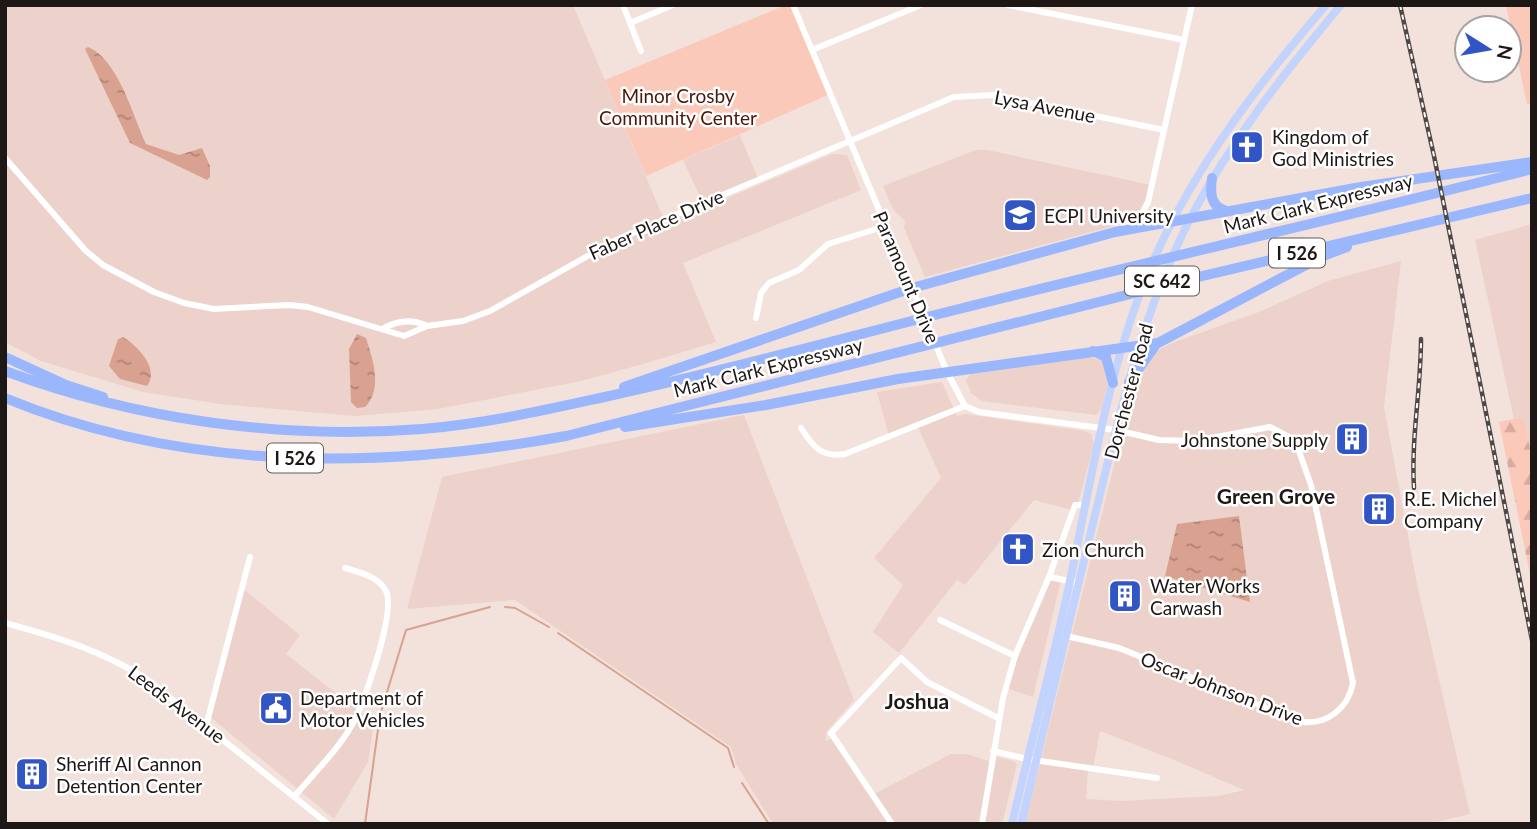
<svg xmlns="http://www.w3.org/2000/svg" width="1537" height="829" viewBox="0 0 1537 829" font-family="Lato,sans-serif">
  <defs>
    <pattern id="forest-firs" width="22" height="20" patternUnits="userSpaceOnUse" patternTransform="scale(1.75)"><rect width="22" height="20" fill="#fbc9b9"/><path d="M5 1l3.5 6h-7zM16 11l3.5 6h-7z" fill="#d7ac9e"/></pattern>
    <pattern id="water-ripples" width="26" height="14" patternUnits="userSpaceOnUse" patternTransform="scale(1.75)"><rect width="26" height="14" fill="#d9a18f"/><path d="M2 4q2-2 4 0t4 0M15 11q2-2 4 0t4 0" fill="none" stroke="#af8274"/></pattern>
  </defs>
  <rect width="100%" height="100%" fill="#f3e1db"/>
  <path fill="#ecd2ca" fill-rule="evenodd" d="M 5,5 L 573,5 L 666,224 L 832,154 L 847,155 L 861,190 L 683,263 L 716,342 L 643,364 L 581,381 L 438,409 L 355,416 L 221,404 L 143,392 L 41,361 L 5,342 Z
    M 740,135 L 759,181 L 703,203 L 683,160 Z
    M 976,150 L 987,150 L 1151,185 L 1139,219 L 925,277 L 904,228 L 905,221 L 893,209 L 883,186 Z
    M 1532,224 L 1532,456 L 1523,417 L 1514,419 L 1475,240 Z
    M 1401,261 L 1384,407 L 1417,584 L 1470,814 L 1428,824 L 1025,824 L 1121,437 L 1136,380 L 1149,355 L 1172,343 L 1259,312 L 1328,281 ZM 1100,731 L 1172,759 L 1244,790 L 1219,796 L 1121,801 L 1086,799 L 1088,769 L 1093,769 Z
    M 1088,357 L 1103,360 L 1109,378 L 1101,410 L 1096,415 L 982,401 L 971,393 L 966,380 L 972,372 Z
    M 942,382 L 957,416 L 965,414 L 1085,431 L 1091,434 L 1094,444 L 1076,511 L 1034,500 L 965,585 L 957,580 L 899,653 L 873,632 L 903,585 L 874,558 L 941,478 L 917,425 L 889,436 L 877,392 Z
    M 744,415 L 854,700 L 826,732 L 826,741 L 833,738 L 872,795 L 951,754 L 967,754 L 991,762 L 993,756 L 1014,761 L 1017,764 L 1002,824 L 773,824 L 736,764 L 731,747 L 515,600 L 407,609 L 442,477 Z
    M 1049,577 L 1061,580 L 1033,697 L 1006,688 Z
    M 242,588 L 300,635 L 286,654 L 374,723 L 368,762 L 334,819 L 209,716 Z"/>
  <path fill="url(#forest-firs)" d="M 1523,417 L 1532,456 L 1532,584 L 1499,422 Z"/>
  <path fill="#fbc9b9" d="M 786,5 L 793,5 L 830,94 L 646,176 L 605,80 Z
    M 1506,5 L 1532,5 L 1532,103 L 1527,104 Z"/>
  <path fill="url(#water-ripples)" d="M 88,47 C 118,59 133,116 146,144 L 179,155 L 202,148 L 210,166 L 210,177 L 207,180 L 130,143 L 85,49 Z
    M 357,334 L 366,338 C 373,360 383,389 365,407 L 357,408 L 351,402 L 349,349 Z
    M 123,337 C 138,346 160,369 147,386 L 120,379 L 109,366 L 118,339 Z
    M 1239,516 L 1250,602 L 1165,576 L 1177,524 Z"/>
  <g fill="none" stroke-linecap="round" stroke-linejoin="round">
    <path stroke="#d9a18f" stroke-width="2" d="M 505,607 L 515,608 L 549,627
      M 558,633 L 728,748 L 734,767
      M 742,783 L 769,824
      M 365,824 L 380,715 L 406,630 L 490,607"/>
    <path stroke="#fff" stroke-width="6" d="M 623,5 L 641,51
      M 793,5 L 947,372 L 965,406 L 979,412 L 1116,430 L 1159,440 L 1195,441 L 1270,427 L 1295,440 L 1311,485 L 1353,683 C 1348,708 1328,725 1301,722 L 1119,648 L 1062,635
      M 1008,5 L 1184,40
      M 630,23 L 673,5
      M 812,50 L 921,5
      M 5,158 L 85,250 L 103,265 L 154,292 L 184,303 L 214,309 L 289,305 L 308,307 L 404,336 L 427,326 L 463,321 L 490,311 L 616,240 L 954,97 L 993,95 L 1164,130
      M 1123,228 L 1139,219 L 1148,202 L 1192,5
      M 756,318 L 761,293 L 769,283 L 799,270 L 828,244 L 886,226
      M 384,328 C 399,320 413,319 427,326
      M 801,428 C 813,447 822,458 845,454 L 965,406
      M 1049,577 L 1075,505 L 1086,505
      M 940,620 L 1015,656
      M 5,623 C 57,637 103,651 148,680 L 328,824
      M 206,726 L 250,557
      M 993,751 L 1027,759 L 1157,778
      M 294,797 C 313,774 337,751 352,725 C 364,704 396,612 386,591 C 378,576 359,572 345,568
      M 892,824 L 831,733 L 901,658 L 927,682 L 998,718
      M 982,824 L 1003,698 L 1015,656 L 1049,577 L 1079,583"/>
    <path stroke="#c2d4fe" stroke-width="8" d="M 1012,824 C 1031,741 1054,659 1071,576 C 1093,470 1110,359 1154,259 C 1196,165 1259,83 1326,5
      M 1021,824 C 1045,722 1070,621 1094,519 C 1119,416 1142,312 1191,217 C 1232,139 1285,72 1341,5"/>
    <path stroke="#9ab7fd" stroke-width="10" d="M 1212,178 C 1210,193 1210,207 1227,211
      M 1093,351 L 1106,357 L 1113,383
      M 5,357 L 66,385 L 103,397
      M 5,371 C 137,420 282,440 422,429 C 483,424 541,411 600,398 C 721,372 839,339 959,309 C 1150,261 1341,218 1532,169
      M 1129,382 L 1157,343
      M 624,387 L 912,288 L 1115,232 L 1361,187 L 1532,162
      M 5,398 C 182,471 380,470 566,436 L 1194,278 L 1532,198
      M 625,427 L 766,405 L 898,379 L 1158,343 L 1323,256 L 1347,247"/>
    <g stroke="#514845" stroke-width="4.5">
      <path id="rail" d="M 1400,5 L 1434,156 L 1532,640
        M 1414,488 C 1411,436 1421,390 1421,339"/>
    </g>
    <use href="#rail" stroke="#fff" stroke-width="2" stroke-dasharray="5" stroke-linecap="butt"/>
  </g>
  <defs>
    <g id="church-square" transform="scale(1.75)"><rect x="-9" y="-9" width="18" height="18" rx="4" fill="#3255c6" stroke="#fff"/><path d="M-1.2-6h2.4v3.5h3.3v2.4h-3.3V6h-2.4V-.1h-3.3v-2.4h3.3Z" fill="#fff"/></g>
    <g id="university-square" transform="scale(1.75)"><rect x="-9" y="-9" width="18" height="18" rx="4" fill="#3255c6" stroke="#fff"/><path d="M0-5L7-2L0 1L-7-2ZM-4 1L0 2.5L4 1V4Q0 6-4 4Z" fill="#fff"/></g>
    <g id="building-square" transform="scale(1.75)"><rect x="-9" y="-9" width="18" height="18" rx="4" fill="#3255c6" stroke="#fff"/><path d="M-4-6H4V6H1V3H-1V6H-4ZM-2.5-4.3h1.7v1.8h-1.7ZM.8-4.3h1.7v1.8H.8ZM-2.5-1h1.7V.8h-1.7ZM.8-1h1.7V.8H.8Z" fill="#fff"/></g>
    <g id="civic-square" transform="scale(1.75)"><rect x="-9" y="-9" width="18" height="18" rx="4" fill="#3255c6" stroke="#fff"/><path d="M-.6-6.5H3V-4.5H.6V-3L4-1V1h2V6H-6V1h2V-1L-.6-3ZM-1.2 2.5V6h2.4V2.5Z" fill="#fff"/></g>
  </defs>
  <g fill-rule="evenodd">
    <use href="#church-square" x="1247" y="147"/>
    <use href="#university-square" x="1020" y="215"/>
    <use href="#building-square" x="1352" y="439"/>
    <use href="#building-square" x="1379" y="509"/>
    <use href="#church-square" x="1018" y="549"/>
    <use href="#building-square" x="1125" y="596"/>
    <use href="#civic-square" x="276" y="708"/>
    <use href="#building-square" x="32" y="774"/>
  </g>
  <g text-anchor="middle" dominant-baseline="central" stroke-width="5" stroke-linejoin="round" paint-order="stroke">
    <g fill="#fff" stroke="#615d5b" stroke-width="2">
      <rect x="1269" y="238.5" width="56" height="29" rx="5"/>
      <rect x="1125" y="266.5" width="74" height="29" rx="5"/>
      <rect x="267" y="443.5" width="56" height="29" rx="5"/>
    </g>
    <g font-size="18" font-weight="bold" fill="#1d1715">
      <text x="1297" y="253">I 526</text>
      <text x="1162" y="281">SC 642</text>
      <text x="295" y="458">I 526</text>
    </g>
    <g font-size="19" fill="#4b1808" stroke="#fff">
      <text x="678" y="95">Minor Crosby<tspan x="678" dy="22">Community Center</tspan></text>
    </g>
    <g font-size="19" fill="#1d1715" stroke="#fff">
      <text transform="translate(1045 106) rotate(11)">Lysa Avenue</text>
      <text transform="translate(1318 203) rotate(-14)">Mark Clark Expressway</text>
      <text transform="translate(656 224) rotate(-24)">Faber Place Drive</text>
      <text transform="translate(907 277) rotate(67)">Paramount Drive</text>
      <text transform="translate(768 367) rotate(-14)">Mark Clark Expressway</text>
      <text transform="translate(1128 391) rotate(-75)">Dorchester Road</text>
      <text transform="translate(1222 688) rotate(21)">Oscar Johnson Drive</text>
      <text transform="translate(177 704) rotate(37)">Leeds Avenue</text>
    </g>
    <g font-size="19" fill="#1d1715" stroke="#fff" text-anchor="start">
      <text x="1272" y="136">Kingdom of<tspan x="1272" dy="22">God Ministries</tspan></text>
      <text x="1044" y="215">ECPI University</text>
      <text x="1328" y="439" text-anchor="end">Johnstone Supply</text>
      <text x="1404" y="498">R.E. Michel<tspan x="1404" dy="22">Company</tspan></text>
      <text x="1042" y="549">Zion Church</text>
      <text x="1150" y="585">Water Works<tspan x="1150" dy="22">Carwash</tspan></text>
      <text x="300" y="697">Department of<tspan x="300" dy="22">Motor Vehicles</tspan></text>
      <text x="56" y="763">Sheriff Al Cannon<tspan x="56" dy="22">Detention Center</tspan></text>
    </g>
    <g font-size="21" font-weight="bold" fill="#1d1715" stroke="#fff">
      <text x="1276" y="495">Green Grove</text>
      <text x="917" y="700">Joshua</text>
    </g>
  </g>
  <rect width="1537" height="829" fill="none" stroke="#1d1715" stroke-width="14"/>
  <g transform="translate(1488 49) rotate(101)"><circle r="33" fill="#ffffff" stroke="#a5a2a1" stroke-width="2"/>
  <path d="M0-5L12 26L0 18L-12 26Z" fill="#3255c6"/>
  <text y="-10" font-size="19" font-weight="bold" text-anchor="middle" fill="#1d1715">N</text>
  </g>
</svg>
